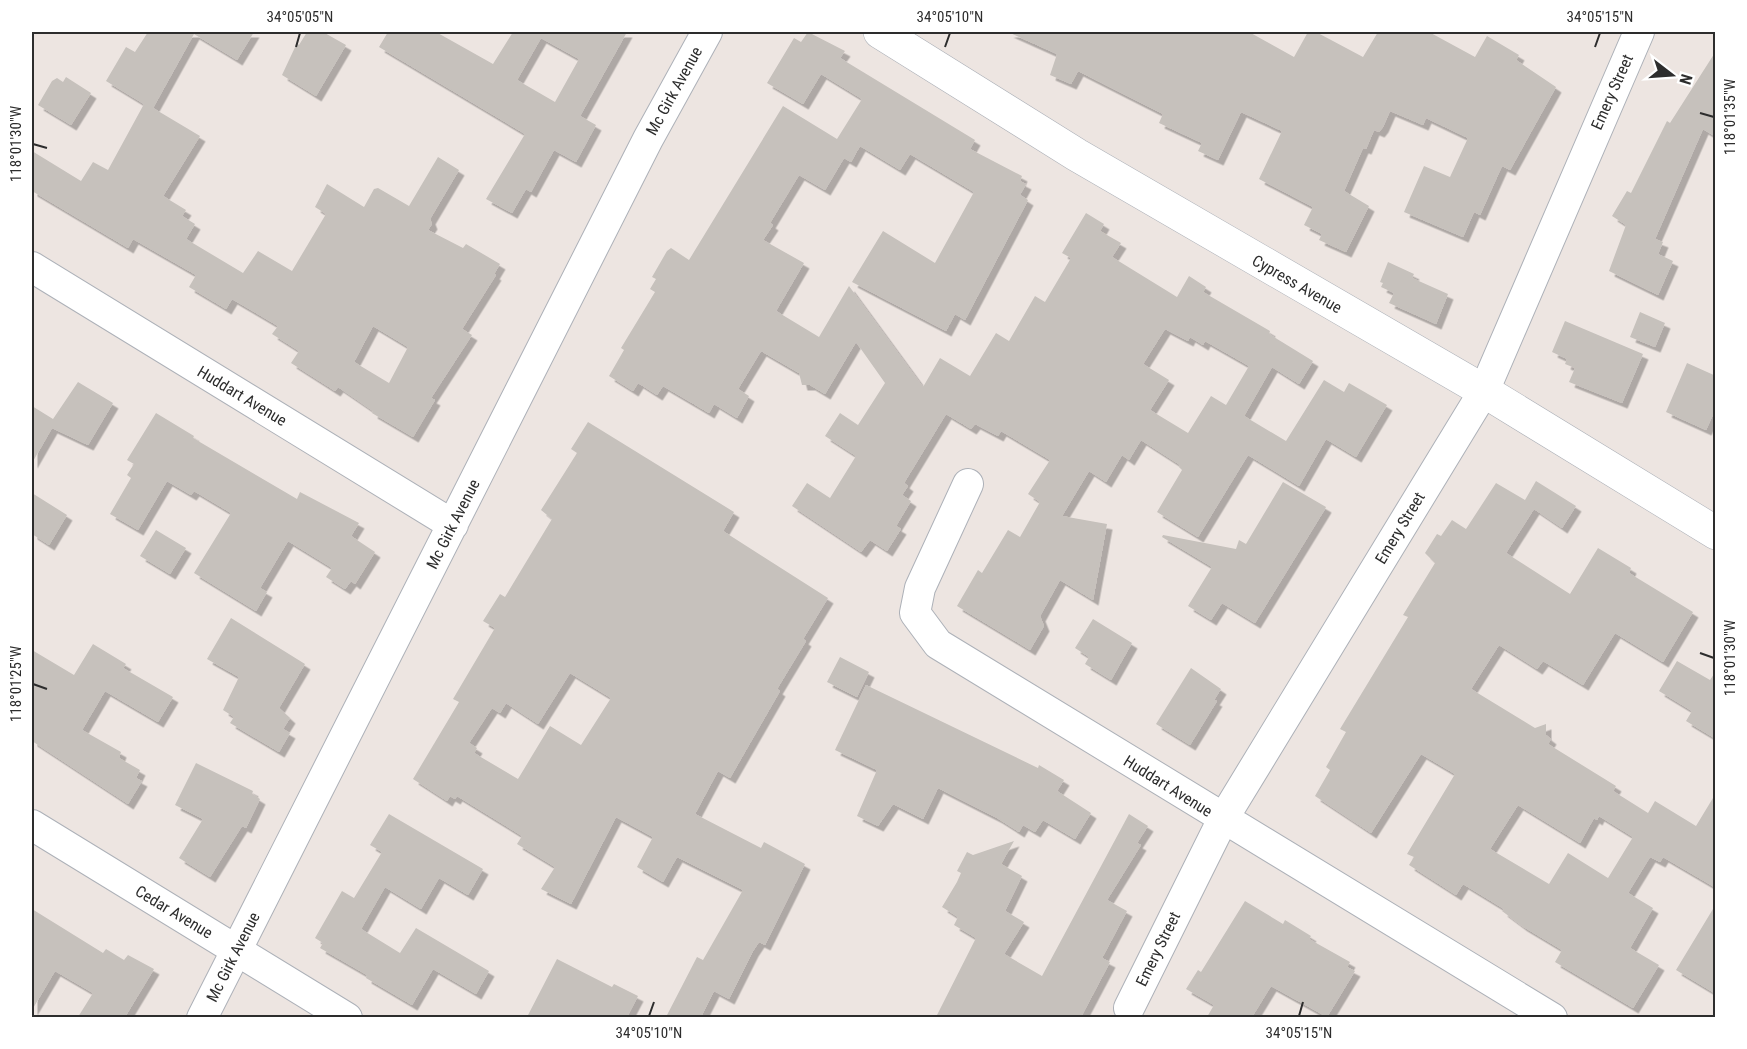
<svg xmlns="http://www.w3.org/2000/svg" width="1747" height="1049" viewBox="0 0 1747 1049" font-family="'Roboto Condensed',sans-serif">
  <defs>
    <filter id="shadow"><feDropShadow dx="5.5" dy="5.5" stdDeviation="0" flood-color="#0004"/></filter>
  </defs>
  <rect width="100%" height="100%" fill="#ede5e1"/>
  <path fill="#c6c1bc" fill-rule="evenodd" filter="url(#shadow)" d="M 148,32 L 254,32 L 237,60 L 194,34 L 153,108 L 200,136 L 163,196 L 186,210 L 182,216 L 195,224 L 186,239 L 243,273 L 258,251 L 292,271 L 326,214 L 315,207 L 327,184 L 364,207 L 374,189 L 378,188 L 409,206 L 438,157 L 459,170 L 430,219 L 432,224 L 428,230 L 463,248 L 466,244 L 500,264 L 494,274 L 496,275 L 462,329 L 472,335 L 431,398 L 435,400 L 413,437 L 372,413 L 373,411 L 338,387 L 335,391 L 291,363 L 299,351 L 272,334 L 278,326 L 232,299 L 226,309 L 189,287 L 196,275 L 133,239 L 128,248 L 32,191 L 32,151 L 81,181 L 93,162 L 108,170 L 144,104 L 106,81 L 126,47 L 135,52 ZM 373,326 L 408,347 L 389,383 L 354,362 Z
    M 307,32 L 323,32 L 346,45 L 316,96 L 282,75 L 297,43 L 299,45 Z
    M 388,32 L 436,32 L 493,64 L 513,32 L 627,32 L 580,116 L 596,125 L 576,162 L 554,150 L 531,192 L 526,189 L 512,213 L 486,199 L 525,134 L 379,47 ZM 541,38 L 579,59 L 555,102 L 517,80 Z
    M 808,32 L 845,51 L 840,58 L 975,140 L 970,149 L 1022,176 L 1020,181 L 1026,184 L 1020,195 L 1028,200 L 965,320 L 955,314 L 946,331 L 852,282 L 883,231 L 935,263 L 974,192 L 910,154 L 900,170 L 860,146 L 851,162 L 844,158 L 825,190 L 799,175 L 770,223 L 773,225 L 763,240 L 804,263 L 776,311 L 819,337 L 849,286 L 923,387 L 940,358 L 970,376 L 996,333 L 1009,341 L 1035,296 L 1045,302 L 1071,258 L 1062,253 L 1086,213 L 1104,224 L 1100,231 L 1121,243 L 1112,257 L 1177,297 L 1189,276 L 1206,287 L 1203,292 L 1270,331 L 1269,334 L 1313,361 L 1299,384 L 1272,367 L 1244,416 L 1286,441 L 1324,380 L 1344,392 L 1349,383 L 1387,405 L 1356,457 L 1326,439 L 1299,486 L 1248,455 L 1198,537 L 1157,512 L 1182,470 L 1179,467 L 1180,465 L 1141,440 L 1129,460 L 1122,455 L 1106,482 L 1089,471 L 1062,516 L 1107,524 L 1093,600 L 1060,580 L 1040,616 L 1044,626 L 1030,650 L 957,606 L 978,570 L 982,573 L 1008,530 L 1020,537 L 1040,502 L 1028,494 L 1050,460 L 1001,431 L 998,436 L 975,424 L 971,429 L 946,414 L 904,483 L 908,486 L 902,495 L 911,501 L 896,526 L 901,529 L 887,551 L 870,540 L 861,552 L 792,506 L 807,483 L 830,498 L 856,456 L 825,436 L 840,413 L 858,425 L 885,383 L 856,342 L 825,394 L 810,385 L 802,385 L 799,373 L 761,351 L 738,389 L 749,396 L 737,418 L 714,404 L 709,413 L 663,386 L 657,395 L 638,383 L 633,391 L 609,376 L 624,350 L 621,348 L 655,292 L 650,289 L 656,279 L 652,277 L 667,251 L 671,248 L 689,260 L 783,106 L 837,139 L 862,99 L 821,74 L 803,104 L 767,83 L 794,38 L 801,42 ZM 1165,329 L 1188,341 L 1190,337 L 1203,345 L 1205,341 L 1249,366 L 1226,405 L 1211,396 L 1188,433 L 1150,410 L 1169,380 L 1143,364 Z
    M 1008,32 L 1249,32 L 1294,57 L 1308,32 L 1316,32 L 1363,57 L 1378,32 L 1429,32 L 1475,57 L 1487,36 L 1519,55 L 1516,60 L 1556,87 L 1510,170 L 1502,166 L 1480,215 L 1474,212 L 1463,237 L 1404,212 L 1424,166 L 1450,177 L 1468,138 L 1426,118 L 1423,125 L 1390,111 L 1383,127 L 1379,132 L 1374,130 L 1366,149 L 1363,148 L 1344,191 L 1369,206 L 1346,252 L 1319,240 L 1322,234 L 1304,225 L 1313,207 L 1259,179 L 1282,131 L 1241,112 L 1218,160 L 1198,151 L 1202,143 L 1159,123 L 1163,114 L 1078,71 L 1071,84 L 1050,75 L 1057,54 Z
    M 1716,51 L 1716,137 L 1703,129 L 1655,239 L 1663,242 L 1658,254 L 1673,261 L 1658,295 L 1609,271 L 1626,225 L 1612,216 L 1627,191 L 1631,193 L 1667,121 L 1670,123 Z
    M 66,77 L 91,93 L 71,125 L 38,105 L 52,81 L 57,78 L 63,82 Z
    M 1388,262 L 1414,274 L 1412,278 L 1448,294 L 1436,324 L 1389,303 L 1394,293 L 1381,287 L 1383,283 L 1380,282 Z
    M 1640,312 L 1665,323 L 1655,347 L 1630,337 Z
    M 1565,321 L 1643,354 L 1622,403 L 1569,382 L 1575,368 L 1565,364 L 1567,359 L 1552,352 Z
    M 1687,363 L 1716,376 L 1716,408 L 1706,430 L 1666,412 Z
    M 78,382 L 113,403 L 88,445 L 52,428 L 32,463 L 32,406 L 53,419 Z
    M 156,413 L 194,436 L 193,438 L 297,499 L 300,492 L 359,523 L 351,536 L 375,552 L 355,584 L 351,581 L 345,589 L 326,577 L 332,568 L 288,541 L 260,588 L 267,592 L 256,611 L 194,573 L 231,513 L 194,491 L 191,495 L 167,481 L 138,530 L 110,514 L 131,478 L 127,475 L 134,464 L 127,460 Z
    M 588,422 L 734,512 L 723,531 L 828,598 L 803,639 L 806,641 L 777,689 L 780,691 L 730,778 L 718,771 L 695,814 L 761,848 L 764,842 L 805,864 L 765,945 L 759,942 L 753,951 L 729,999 L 714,991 L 701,1017 L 666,1017 L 697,957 L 703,960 L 743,890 L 677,857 L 663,882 L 637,867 L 653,837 L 616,817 L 571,904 L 541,889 L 555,867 L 517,844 L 522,836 L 457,796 L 455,799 L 450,796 L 447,801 L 413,779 L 459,702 L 453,699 L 495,628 L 483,621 L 500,594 L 505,597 L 552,519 L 541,510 L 577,453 L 571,449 ZM 570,673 L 611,698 L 581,745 L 550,726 L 518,779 L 474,753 L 477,748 L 469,743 L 492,708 L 500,713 L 506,703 L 538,724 Z
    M 1536,481 L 1576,506 L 1562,528 L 1534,509 L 1506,553 L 1570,594 L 1598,548 L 1631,568 L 1629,573 L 1693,612 L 1663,662 L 1615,633 L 1583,685 L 1543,661 L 1537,669 L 1499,645 L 1471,689 L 1535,728 L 1546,724 L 1546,735 L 1551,739 L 1548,744 L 1616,786 L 1613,791 L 1648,813 L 1655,801 L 1696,826 L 1716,793 L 1716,888 L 1663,857 L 1660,862 L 1650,857 L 1628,893 L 1653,908 L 1630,948 L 1659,965 L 1633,1008 L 1555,962 L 1562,950 L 1522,926 L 1502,911 L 1504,909 L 1463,884 L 1456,895 L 1409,865 L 1414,857 L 1407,854 L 1455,774 L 1421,754 L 1371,833 L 1315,796 L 1330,770 L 1326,767 L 1346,732 L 1340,729 L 1408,617 L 1403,615 L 1435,563 L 1425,553 L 1437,534 L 1441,536 L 1452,520 L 1466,529 L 1496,483 L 1525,500 ZM 1518,805 L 1580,843 L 1594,818 L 1597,820 L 1599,816 L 1633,837 L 1608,878 L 1568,853 L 1549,884 L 1490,849 Z
    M 1283,482 L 1326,507 L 1325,509 L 1255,623 L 1222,603 L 1211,620 L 1188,606 L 1212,567 L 1162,537 L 1163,535 L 1236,549 L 1239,540 L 1246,544 Z
    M 32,493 L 67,515 L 49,545 L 32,534 Z
    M 156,530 L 186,548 L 170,574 L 140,556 Z
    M 231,618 L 305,664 L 279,708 L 290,718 L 283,729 L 290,733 L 279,752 L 230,723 L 234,717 L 223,710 L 239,677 L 207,659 Z
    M 1093,619 L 1132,643 L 1111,680 L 1085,664 L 1089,657 L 1075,648 Z
    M 93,644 L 126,664 L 123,668 L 173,697 L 158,722 L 105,691 L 82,730 L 121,752 L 119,758 L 140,770 L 136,778 L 142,781 L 128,804 L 32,741 L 32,650 L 74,675 Z
    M 840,657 L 869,672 L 857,697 L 827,682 Z
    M 1677,661 L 1710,680 L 1716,671 L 1716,739 L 1686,721 L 1692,711 L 1659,691 Z
    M 1191,668 L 1221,689 L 1214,700 L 1217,701 L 1190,745 L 1156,724 Z
    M 866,685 L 1038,768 L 1039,765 L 1064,780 L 1057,791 L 1091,813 L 1075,839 L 1043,820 L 1035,832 L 1023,825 L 1019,832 L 997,818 L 938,788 L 923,819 L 893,804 L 878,826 L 857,816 L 877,770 L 835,750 Z
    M 196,763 L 253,791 L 252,794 L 260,799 L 246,828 L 242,826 L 210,877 L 179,858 L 203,819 L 175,805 Z
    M 389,814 L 483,869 L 468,895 L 439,878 L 421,909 L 385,887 L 361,929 L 400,953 L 416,928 L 489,971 L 476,994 L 433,969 L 412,1005 L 366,978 L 367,975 L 320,948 L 323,943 L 315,938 L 342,891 L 354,898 L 382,852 L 370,845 Z
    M 1129,814 L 1148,826 L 1137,843 L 1141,845 L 1107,900 L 1127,911 L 1102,958 L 1110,962 L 1081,1017 L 936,1017 L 976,938 L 954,925 L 958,917 L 942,907 L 957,882 L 961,873 L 957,871 L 967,852 L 973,855 L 1014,841 L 1001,864 L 1022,876 L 1005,911 L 1024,922 L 1004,954 L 1042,976 Z
    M 1245,901 L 1283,924 L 1285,920 L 1311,936 L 1309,939 L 1350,962 L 1347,967 L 1355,971 L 1327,1017 L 1271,986 L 1252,1017 L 1207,1017 L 1214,1005 L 1186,989 L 1198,970 L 1201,972 Z
    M 1716,904 L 1716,994 L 1676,970 Z
    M 32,909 L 103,953 L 106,949 L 124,960 L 128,955 L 154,969 L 125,1017 L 78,1017 L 93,993 L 55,971 L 32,1010 Z
    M 557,959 L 612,987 L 614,984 L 638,996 L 627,1017 L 527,1017 Z"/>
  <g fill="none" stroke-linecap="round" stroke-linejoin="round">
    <g stroke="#adb1b8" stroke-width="32">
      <path id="street" d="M 32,267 L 453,525
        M 968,484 L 920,588 L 915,613 L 938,644 L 1552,1018
        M 32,825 L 347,1018
        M 1129,1008 L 1223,819 L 1484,391 L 1639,32
        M 202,1018 L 648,139 L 707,32"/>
    </g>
    <g stroke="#adb1b8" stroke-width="34">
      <path id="secondary" d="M 880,32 L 1077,155 L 1484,391 L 1716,533"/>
    </g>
    <use href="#street" stroke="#fff" stroke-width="30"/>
    <use href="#secondary" stroke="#fff" stroke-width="33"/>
  </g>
  <path fill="none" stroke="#2d2d2d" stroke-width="2" d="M 296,47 L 300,33M 945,47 L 950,33M 1595,47 L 1600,33M 1700,113 L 1714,117M 33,144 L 47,148M 1700,653 L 1714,658M 33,684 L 47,689M 649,1016 L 654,1002M 1299,1016 L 1303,1002"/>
  <g text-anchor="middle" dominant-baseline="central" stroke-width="6" stroke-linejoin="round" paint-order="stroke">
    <g font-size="16" fill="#2d2d2d" stroke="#fff">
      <text transform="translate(674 91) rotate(-61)">Mc Girk Avenue</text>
      <text transform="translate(1612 92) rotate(-66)">Emery Street</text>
      <text transform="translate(1297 284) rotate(30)">Cypress Avenue</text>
      <text transform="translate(242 396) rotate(31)">Huddart Avenue</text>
      <text transform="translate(453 524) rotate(-63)">Mc Girk Avenue</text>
      <text transform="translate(1400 528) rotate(-59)">Emery Street</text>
      <text transform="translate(1168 786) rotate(32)">Huddart Avenue</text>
      <text transform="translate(174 912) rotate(31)">Cedar Avenue</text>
      <text transform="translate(1158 949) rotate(-64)">Emery Street</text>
      <text transform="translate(233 957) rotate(-63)">Mc Girk Avenue</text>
    </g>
  </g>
  <rect width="1747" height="1049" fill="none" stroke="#ffffff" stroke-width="66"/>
  <g transform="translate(1672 75) rotate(107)" stroke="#ffffff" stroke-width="4.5" paint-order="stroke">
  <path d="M0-4.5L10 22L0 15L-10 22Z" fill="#2d2d2d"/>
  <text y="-9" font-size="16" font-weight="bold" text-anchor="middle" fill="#2d2d2d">N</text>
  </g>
  <rect x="33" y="33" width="1681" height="983" fill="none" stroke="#2d2d2d" stroke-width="2"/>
  <g font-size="15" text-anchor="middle" fill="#2d2d2d">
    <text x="300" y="22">34°05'05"N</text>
    <text x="950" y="22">34°05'10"N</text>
    <text x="1600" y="22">34°05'15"N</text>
    <text transform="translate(1730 117) rotate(-90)" y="5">118°01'35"W</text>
    <text transform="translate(16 144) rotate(-90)" y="5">118°01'30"W</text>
    <text transform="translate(1730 658) rotate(-90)" y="5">118°01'30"W</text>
    <text transform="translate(16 684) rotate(-90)" y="5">118°01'25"W</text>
    <text x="649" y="1038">34°05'10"N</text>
    <text x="1299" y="1038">34°05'15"N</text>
  </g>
</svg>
